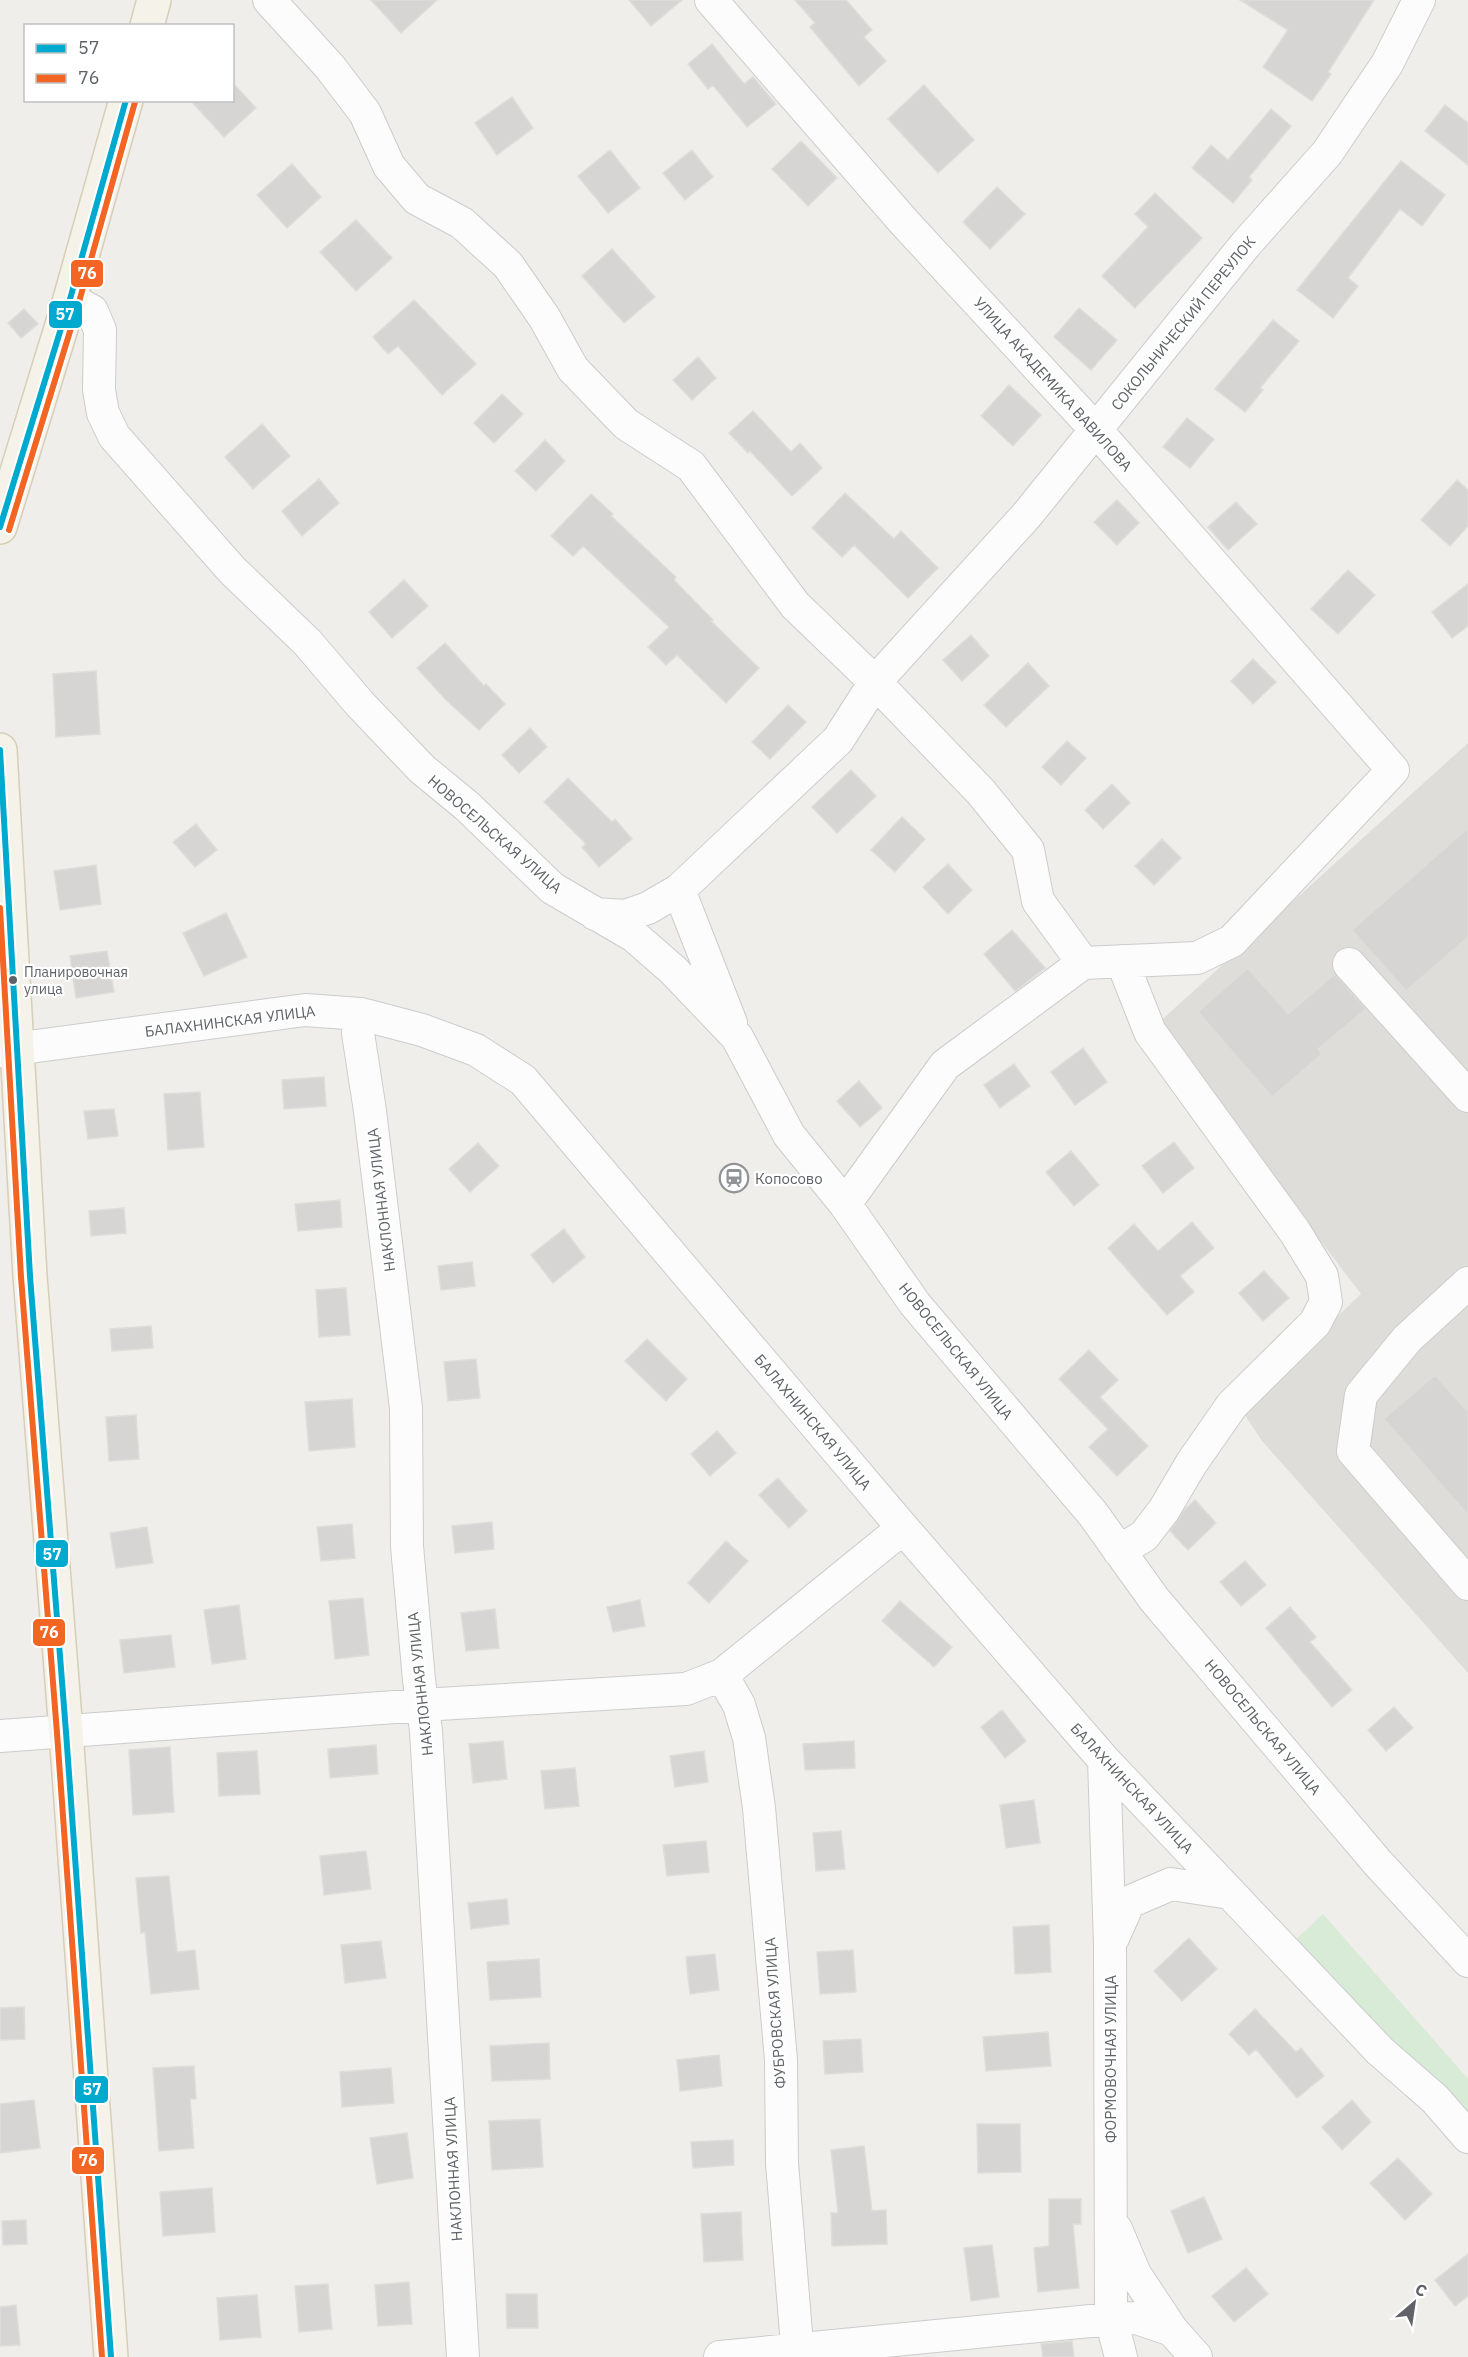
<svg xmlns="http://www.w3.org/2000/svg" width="1468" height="2357" viewBox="0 0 1468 2357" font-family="'IBM Plex Sans',sans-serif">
  <rect width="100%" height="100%" fill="#efeeea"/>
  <path fill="#dfddda" d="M 1468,743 L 1468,1673 L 1263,1442 L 1240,1408 L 1361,1294 L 1156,1025 Z"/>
  <path fill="#d8ebd6" d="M 1323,1914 L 1468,2079 L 1468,2123 L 1292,1943 Z"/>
  <path fill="#d6d5d3" stroke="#deddd9" stroke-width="1.5" d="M 371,0 L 437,0 L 401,33 Z
    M 629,0 L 682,0 L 651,26 Z
    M 795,0 L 846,0 L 872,30 L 864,37 L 886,61 L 859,86 L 810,27 L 815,23 Z
    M 1240,0 L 1374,0 L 1328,72 L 1331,74 L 1312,101 L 1263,67 L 1288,30 Z
    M 712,44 L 744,84 L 753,77 L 776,104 L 747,127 L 713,85 L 708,89 L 688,64 Z
    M 232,82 L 256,108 L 224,137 L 190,100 L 232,100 Z
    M 924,85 L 974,140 L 938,173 L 888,119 Z
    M 512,97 L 533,128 L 497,155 L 475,123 Z
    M 1445,105 L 1468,123 L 1468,165 L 1425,131 Z
    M 1271,109 L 1291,126 L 1249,177 L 1252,180 L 1233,203 L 1192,168 L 1211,145 L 1228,160 Z
    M 801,141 L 837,178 L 808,206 L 772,169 Z
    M 610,150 L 640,188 L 608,213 L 578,176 Z
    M 692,150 L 713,177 L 685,200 L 663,173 Z
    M 1401,161 L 1445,195 L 1422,226 L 1400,209 L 1348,278 L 1358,286 L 1333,318 L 1297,290 Z
    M 292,164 L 321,197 L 287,228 L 257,195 Z
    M 997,187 L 1025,214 L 990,249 L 963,222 Z
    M 1155,193 L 1202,238 L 1135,308 L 1102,276 L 1148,227 L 1135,214 Z
    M 356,220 L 392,258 L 356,291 L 320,252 Z
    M 612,249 L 655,297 L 624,323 L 582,276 Z
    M 414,300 L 476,364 L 442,395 L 398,346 L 388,354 L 373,337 Z
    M 1079,308 L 1117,340 L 1091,370 L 1054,337 Z
    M 24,309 L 38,324 L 21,338 L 8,323 Z
    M 1273,320 L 1299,341 L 1260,388 L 1263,390 L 1245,412 L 1215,389 Z
    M 698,357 L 716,378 L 692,400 L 673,380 Z
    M 1009,385 L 1041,415 L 1013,446 L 981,416 Z
    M 502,394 L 523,414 L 494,443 L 474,423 Z
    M 753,411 L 791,452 L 800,443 L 822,468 L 792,496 L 750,451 L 748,453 L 729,433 Z
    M 1187,418 L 1214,439 L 1190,468 L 1163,447 Z
    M 262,424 L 290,456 L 253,489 L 225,457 Z
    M 545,440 L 565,461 L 536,491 L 515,471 Z
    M 319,479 L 339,503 L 302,536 L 282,511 Z
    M 1457,480 L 1468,490 L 1468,526 L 1450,546 L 1421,520 Z
    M 845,493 L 894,539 L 901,531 L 938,568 L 908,598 L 854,545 L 842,557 L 812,528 Z
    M 591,494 L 613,514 L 611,516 L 676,577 L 674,580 L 713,620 L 711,621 L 759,668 L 726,703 L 677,655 L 666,665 L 648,647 L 669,627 L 583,546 L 573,556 L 551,536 Z
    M 1117,500 L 1139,523 L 1117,545 L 1094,522 Z
    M 1236,502 L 1257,524 L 1228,550 L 1208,527 Z
    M 1348,570 L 1375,595 L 1338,634 L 1311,609 Z
    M 404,580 L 428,606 L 392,638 L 369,612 Z
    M 1468,584 L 1468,626 L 1452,638 L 1432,612 Z
    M 971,635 L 989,656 L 962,681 L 943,660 Z
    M 445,643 L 484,686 L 486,684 L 505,704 L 479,730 L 446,700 L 417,668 Z
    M 1253,659 L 1276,682 L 1253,704 L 1231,681 Z
    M 1028,663 L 1049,686 L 1006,727 L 984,705 Z
    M 96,671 L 100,734 L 56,737 L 53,674 Z
    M 788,705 L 806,722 L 770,759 L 752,742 Z
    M 530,728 L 547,747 L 519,773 L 502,755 Z
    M 1067,741 L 1086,758 L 1061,785 L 1042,767 Z
    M 851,770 L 876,796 L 837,833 L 812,807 Z
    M 568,778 L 612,822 L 615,819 L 632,839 L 599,867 L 582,847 L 586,844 L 544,802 Z
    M 1112,784 L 1130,803 L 1103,829 L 1085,810 Z
    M 902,817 L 925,839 L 895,872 L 871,850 Z
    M 196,824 L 217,850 L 195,867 L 173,842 Z
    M 1468,828 L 1468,937 L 1406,991 L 1352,930 Z
    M 1162,839 L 1181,858 L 1154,885 L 1135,866 Z
    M 948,864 L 972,890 L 948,914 L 923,887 Z
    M 96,865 L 101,904 L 60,910 L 54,871 Z
    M 226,913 L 247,957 L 204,976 L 183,933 Z
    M 1012,930 L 1045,968 L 1015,991 L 984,954 Z
    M 107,951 L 114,992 L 76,998 L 70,956 Z
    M 1248,968 L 1288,1014 L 1335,974 L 1366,1009 L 1318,1049 L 1322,1054 L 1272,1097 L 1198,1012 Z
    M 1083,1048 L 1107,1082 L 1075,1105 L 1051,1072 Z
    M 1014,1064 L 1030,1086 L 1000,1108 L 984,1085 Z
    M 324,1077 L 326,1106 L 284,1109 L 282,1080 Z
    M 859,1081 L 882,1108 L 860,1127 L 837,1101 Z
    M 200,1092 L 204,1147 L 168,1150 L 164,1094 Z
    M 114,1109 L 118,1136 L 88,1139 L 84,1111 Z
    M 1174,1142 L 1194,1168 L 1163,1193 L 1142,1166 Z
    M 478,1143 L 499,1166 L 470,1192 L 449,1169 Z
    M 1071,1151 L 1099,1185 L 1074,1206 L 1046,1172 Z
    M 340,1200 L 342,1227 L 298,1231 L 295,1204 Z
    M 124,1208 L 126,1233 L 91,1236 L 89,1211 Z
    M 1192,1222 L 1214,1248 L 1180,1276 L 1194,1292 L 1167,1315 L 1108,1248 L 1134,1224 L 1158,1251 Z
    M 564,1229 L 585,1257 L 553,1283 L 531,1255 Z
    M 472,1262 L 475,1286 L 441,1290 L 438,1266 Z
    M 1264,1271 L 1289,1298 L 1263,1321 L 1239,1293 Z
    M 346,1288 L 350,1335 L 319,1337 L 316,1290 Z
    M 151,1326 L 153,1348 L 112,1351 L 110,1329 Z
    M 647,1339 L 687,1379 L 666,1401 L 625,1361 Z
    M 1089,1350 L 1118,1380 L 1100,1397 L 1148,1446 L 1117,1476 L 1089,1447 L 1108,1429 L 1059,1379 Z
    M 476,1359 L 480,1398 L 448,1401 L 444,1362 Z
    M 1435,1375 L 1468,1412 L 1468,1515 L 1384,1419 Z
    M 352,1399 L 355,1447 L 309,1451 L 305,1402 Z
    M 136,1415 L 139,1459 L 109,1461 L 106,1417 Z
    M 717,1431 L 736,1453 L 710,1476 L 691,1454 Z
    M 778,1478 L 807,1511 L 789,1528 L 759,1495 Z
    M 1195,1500 L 1216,1523 L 1188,1550 L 1170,1531 L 1185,1509 Z
    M 492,1522 L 494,1549 L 455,1553 L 452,1526 Z
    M 352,1524 L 355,1558 L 321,1561 L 317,1527 Z
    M 147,1527 L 153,1563 L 116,1568 L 110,1533 Z
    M 726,1541 L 748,1561 L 709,1603 L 688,1583 Z
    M 1245,1561 L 1266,1585 L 1241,1606 L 1220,1582 Z
    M 363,1598 L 369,1655 L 335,1659 L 329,1601 Z
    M 640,1600 L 645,1626 L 613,1632 L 607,1607 Z
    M 900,1601 L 952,1647 L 934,1667 L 882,1621 Z
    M 239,1605 L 246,1659 L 212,1664 L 204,1610 Z
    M 1290,1607 L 1316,1637 L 1310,1642 L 1352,1690 L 1332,1707 L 1266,1628 Z
    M 495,1609 L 499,1648 L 466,1651 L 461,1613 Z
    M 171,1635 L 175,1667 L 124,1673 L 120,1640 Z
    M 1394,1707 L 1413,1728 L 1386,1751 L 1368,1730 Z
    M 1002,1710 L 1026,1741 L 1005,1758 L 981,1727 Z
    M 503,1741 L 507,1779 L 473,1783 L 469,1744 Z
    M 854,1741 L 855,1768 L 805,1770 L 803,1744 Z
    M 376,1745 L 378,1774 L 330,1778 L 328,1749 Z
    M 170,1747 L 174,1812 L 133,1815 L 129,1750 Z
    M 257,1751 L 260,1794 L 219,1796 L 217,1753 Z
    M 704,1751 L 708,1782 L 675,1787 L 670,1756 Z
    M 575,1768 L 579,1806 L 545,1809 L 541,1771 Z
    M 1034,1800 L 1040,1843 L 1006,1848 L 1000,1805 Z
    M 841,1831 L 845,1869 L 816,1871 L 813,1833 Z
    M 706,1841 L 709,1872 L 667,1876 L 663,1845 Z
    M 366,1851 L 371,1889 L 324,1895 L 320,1856 Z
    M 169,1876 L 177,1952 L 195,1950 L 199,1989 L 151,1994 L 145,1932 L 141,1933 L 136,1878 Z
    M 507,1899 L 509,1924 L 471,1929 L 468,1903 Z
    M 1049,1925 L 1051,1972 L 1015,1974 L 1013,1927 Z
    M 1189,1938 L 1217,1969 L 1182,2001 L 1154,1971 Z
    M 381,1941 L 386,1978 L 345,1983 L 341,1945 Z
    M 853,1950 L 856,1992 L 820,1994 L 817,1952 Z
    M 715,1954 L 719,1990 L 690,1994 L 686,1957 Z
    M 539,1959 L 541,1997 L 490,2000 L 487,1962 Z
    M 24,2007 L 25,2039 L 0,2040 L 0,2008 Z
    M 1255,2009 L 1296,2052 L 1301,2048 L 1324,2076 L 1297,2098 L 1256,2049 L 1249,2055 L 1229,2034 Z
    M 1048,2032 L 1051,2066 L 986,2071 L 983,2037 Z
    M 861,2039 L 863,2072 L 825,2074 L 823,2041 Z
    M 549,2043 L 550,2079 L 492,2081 L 490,2046 Z
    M 719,2055 L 722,2086 L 680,2091 L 677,2060 Z
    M 194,2066 L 196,2099 L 190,2099 L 194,2148 L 159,2151 L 153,2068 Z
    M 391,2068 L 394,2103 L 342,2107 L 340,2072 Z
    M 34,2100 L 40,2148 L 0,2153 L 0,2104 Z
    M 1352,2100 L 1371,2122 L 1342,2150 L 1322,2127 Z
    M 540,2119 L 543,2167 L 492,2170 L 489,2121 Z
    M 977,2124 L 1020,2124 L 1021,2172 L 978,2173 Z
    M 407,2133 L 413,2178 L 377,2184 L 370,2138 Z
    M 733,2140 L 734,2165 L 693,2168 L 691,2142 Z
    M 864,2146 L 872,2211 L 886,2210 L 887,2244 L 832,2246 L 831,2213 L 838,2213 L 831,2150 Z
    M 1398,2158 L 1432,2194 L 1405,2220 L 1370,2183 Z
    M 212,2188 L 215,2232 L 163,2236 L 160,2192 Z
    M 1204,2197 L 1222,2239 L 1188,2253 L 1171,2211 Z
    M 1049,2199 L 1081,2199 L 1081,2224 L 1073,2224 L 1079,2288 L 1038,2292 L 1034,2248 L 1049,2246 Z
    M 741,2212 L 743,2260 L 704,2262 L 701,2214 Z
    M 26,2220 L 27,2244 L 3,2245 L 2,2221 Z
    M 992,2245 L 999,2297 L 971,2301 L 964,2248 Z
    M 1468,2254 L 1468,2296 L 1455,2306 L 1435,2280 Z
    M 1246,2268 L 1268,2294 L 1234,2322 L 1212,2296 Z
    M 409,2282 L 412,2324 L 378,2326 L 375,2285 Z
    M 328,2284 L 332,2329 L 299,2332 L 295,2286 Z
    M 506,2294 L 537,2294 L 538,2328 L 507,2328 Z
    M 257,2295 L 261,2337 L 220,2340 L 217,2298 Z
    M 16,2305 L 20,2345 L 0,2346 L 0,2307 Z
    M 1072,2341 L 1074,2357 L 1043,2357 L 1041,2344 Z"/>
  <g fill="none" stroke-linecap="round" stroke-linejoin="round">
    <g stroke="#cbcccc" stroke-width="34">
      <path id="minor" d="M 269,0 L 330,67 L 365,113 L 389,166 L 417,199 L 462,223 L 508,265 L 544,317 L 573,369 L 626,424 L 691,466 L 795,605 L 875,682 L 981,792 L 1028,850 L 1038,901 L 1083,963
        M 711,0 L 904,222 L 1096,430 L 1393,770 L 1232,941 L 1197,958 L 1083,963 L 945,1065 L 845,1204
        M 70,299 L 92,311 L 100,330 L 99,390 L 103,413 L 114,436 L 232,570 L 307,642 L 360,704 L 422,769 L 467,806 L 552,888 L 634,936 L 673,970 L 737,1037 L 789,1135 L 845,1204 L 915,1304 L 1093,1514 L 1154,1599 L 1377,1862 L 1468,1961
        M 679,890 L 731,1023
        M 595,914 L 625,916 L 648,908 L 679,890 L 838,740 L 875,682 L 1026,516 L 1246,244 L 1327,153 L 1387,64 L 1419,0
        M 1349,964 L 1468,1096
        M 361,1014 L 358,1033 L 370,1111 L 406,1408 L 407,1546 L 419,1680 L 426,1731 L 463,2357
        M 0,1051 L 305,1010 L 361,1014 L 422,1030 L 476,1050 L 523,1080 L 903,1528 L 1104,1760 L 1380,2051 L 1435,2099 L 1468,2137
        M 1468,1283 L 1407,1339 L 1361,1395 L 1353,1451 L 1468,1584
        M 1119,1551 L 1144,1536 L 1164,1510 L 1191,1464 L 1232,1405 L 1315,1323 L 1326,1302 L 1322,1276 L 1295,1232 L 1150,1032 L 1122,961
        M 722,1675 L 739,1705 L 749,1738 L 759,1808 L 781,2060 L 782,2163 L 798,2357
        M 0,1736 L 422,1705 L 686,1689 L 722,1675 L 903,1528
        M 1104,1760 L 1110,1944 L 1111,2319 L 1121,2357
        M 1113,1938 L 1129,1902 L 1171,1884 L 1230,1893
        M 1116,2229 L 1135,2274 L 1172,2330 L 1196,2357
        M 720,2357 L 1111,2319 L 1137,2318 L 1172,2330"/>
    </g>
    <g stroke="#d7ceb8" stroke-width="36">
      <path id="major" d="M 147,26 L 154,0
        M 0,527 L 70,299 L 126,100
        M 0,750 L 30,1276 L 66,1732 L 111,2357"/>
    </g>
    <use href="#minor" stroke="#fdfcfc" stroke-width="32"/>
    <use href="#major" stroke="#f4f2e9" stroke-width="33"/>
    <g stroke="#fff" stroke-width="10">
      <path id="bus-1" d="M 0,527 L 70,299 L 126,100
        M 0,750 L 30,1276 L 66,1732 L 111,2357"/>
    </g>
    <g stroke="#fff" stroke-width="10">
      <path id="bus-2" d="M 9,530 L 79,302 L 135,102
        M 0,908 L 21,1277 L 57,1733 L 102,2357"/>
    </g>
    <use href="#bus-1" stroke="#00a9ce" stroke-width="6"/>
    <use href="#bus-2" stroke="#f26522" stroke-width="6"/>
  </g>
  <defs>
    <g id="station-ring" transform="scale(1.5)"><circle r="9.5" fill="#fff" stroke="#919496" stroke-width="1.5"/><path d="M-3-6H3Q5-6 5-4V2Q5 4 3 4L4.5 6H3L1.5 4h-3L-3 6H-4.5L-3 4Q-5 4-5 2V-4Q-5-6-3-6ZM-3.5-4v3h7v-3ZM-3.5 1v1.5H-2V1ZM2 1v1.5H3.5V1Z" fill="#919496"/></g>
  </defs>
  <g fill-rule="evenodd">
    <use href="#station-ring" x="734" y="1178"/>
  </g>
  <circle fill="#5f6368" stroke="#fff" stroke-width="2" cx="13" cy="980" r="5"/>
  <g text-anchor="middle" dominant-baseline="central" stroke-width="4.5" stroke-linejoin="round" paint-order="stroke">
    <g font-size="14" fill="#5f6368" stroke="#fff" text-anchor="start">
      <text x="24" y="972">Планировочная<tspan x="24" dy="17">улица</tspan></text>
    </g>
    <g font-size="15" fill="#5f6368" stroke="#fff">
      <text transform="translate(1183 323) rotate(-51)">СОКОЛЬНИЧЕСКИЙ ПЕРЕУЛОК</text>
      <text transform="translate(1053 384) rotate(48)">УЛИЦА АКАДЕМИКА ВАВИЛОВА</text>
      <text transform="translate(495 834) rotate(41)">НОВОСЕЛЬСКАЯ УЛИЦА</text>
      <text transform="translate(230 1021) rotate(-7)">БАЛАХНИНСКАЯ УЛИЦА</text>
      <text transform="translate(381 1200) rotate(-97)">НАКЛОННАЯ УЛИЦА</text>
      <text transform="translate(956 1351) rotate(51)">НОВОСЕЛЬСКАЯ УЛИЦА</text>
      <text transform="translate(813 1422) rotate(50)">БАЛАХНИНСКАЯ УЛИЦА</text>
      <text transform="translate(420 1684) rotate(-96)">НАКЛОННАЯ УЛИЦА</text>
      <text transform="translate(1263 1727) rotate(50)">НОВОСЕЛЬСКАЯ УЛИЦА</text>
      <text transform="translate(1132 1788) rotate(47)">БАЛАХНИНСКАЯ УЛИЦА</text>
      <text transform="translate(775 2013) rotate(-94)">ФУБРОВСКАЯ УЛИЦА</text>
      <text transform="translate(1110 2059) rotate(-90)">ФОРМОВОЧНАЯ УЛИЦА</text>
      <text transform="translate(453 2169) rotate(-93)">НАКЛОННАЯ УЛИЦА</text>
    </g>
    <g font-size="15" fill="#5f6368" stroke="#fff" text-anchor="start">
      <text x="755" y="1178">Копосово</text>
    </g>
  </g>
  <g stroke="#fff" stroke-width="2">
    <rect x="70" y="259" width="34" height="29" rx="6" fill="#f26522"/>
    <rect x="48" y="300" width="35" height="29" rx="6" fill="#00a9ce"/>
    <rect x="35" y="1539" width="34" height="29" rx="6" fill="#00a9ce"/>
    <rect x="32" y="1618" width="34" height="29" rx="6" fill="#f26522"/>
    <rect x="74" y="2075" width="35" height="29" rx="6" fill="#00a9ce"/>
    <rect x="71" y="2146" width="34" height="29" rx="6" fill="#f26522"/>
  </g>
  <g font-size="16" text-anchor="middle" font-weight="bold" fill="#fff">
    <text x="87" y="279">76</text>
    <text x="65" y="320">57</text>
    <text x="52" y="1560">57</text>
    <text x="49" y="1638">76</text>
    <text x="92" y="2095">57</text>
    <text x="88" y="2166">76</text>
  </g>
  <rect x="24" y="24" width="210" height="78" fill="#ffffff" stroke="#bfc1c3" stroke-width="1.5"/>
  <rect x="36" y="44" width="30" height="9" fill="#00a9ce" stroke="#bfc1c3" stroke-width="1.5"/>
  <text x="78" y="54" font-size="18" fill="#5f6368">57</text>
  <rect x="36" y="74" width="30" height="9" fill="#f26522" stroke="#bfc1c3" stroke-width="1.5"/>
  <text x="78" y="84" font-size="18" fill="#5f6368">76</text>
  <g transform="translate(1414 2303) rotate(29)" stroke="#ffffff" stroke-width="4.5" paint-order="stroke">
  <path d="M0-4.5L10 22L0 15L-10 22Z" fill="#5f6368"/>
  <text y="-9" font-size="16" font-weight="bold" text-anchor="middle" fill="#5f6368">С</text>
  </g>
</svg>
